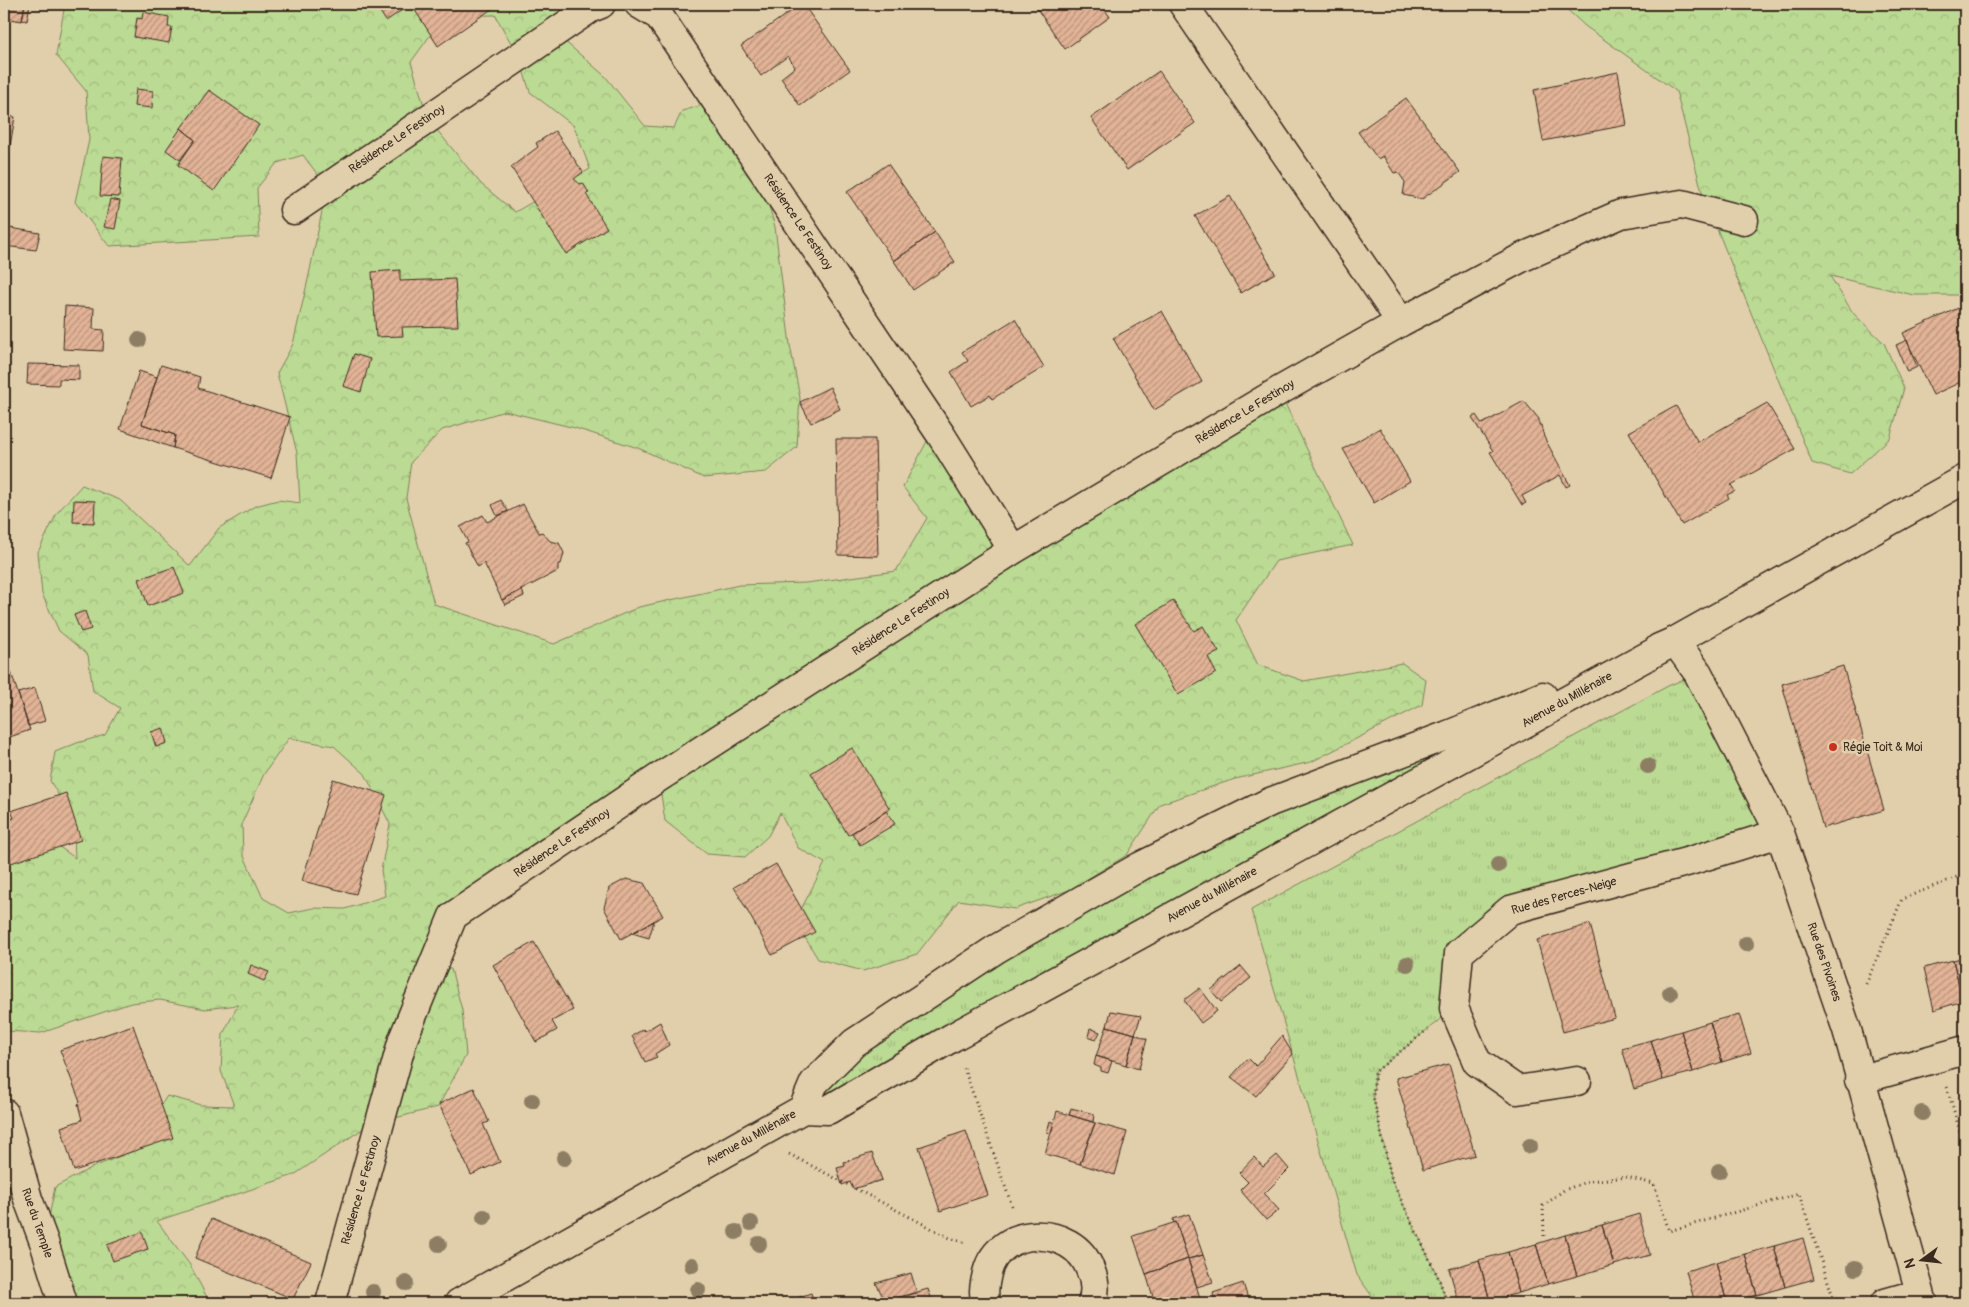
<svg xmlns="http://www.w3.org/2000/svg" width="1969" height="1307" viewBox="0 0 1969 1307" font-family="Pangolin,sans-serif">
  <defs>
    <pattern id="grass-tufts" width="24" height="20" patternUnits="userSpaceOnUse" patternTransform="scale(1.25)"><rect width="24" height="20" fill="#bbda93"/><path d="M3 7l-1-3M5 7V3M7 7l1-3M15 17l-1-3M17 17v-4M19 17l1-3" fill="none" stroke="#a2bb7e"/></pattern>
    <pattern id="forest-crowns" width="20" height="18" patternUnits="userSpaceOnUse" patternTransform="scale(1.25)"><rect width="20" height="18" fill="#bbda93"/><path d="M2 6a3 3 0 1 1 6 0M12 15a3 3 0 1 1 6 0" fill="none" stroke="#a2bb7e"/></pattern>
    <pattern id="building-hatch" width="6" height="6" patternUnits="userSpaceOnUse" patternTransform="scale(1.25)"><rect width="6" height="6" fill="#e2b396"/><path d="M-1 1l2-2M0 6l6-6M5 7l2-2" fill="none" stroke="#b8927a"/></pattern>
  </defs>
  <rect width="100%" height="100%" fill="#e1cfac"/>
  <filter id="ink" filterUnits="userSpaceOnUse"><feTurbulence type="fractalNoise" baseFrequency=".02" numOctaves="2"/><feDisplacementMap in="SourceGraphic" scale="10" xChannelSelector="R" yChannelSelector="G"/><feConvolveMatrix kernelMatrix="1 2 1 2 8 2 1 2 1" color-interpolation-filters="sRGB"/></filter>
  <g filter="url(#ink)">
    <path fill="url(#grass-tufts)" stroke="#7b8258" d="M 1675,641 L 828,1110 L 814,1083 L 1141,866 Z
      M 1698,673 L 1780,833 L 1510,910 L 1459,953 L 1454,1008 L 1375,1072 L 1373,1096 L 1392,1181 L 1439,1279 L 1447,1303 L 1377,1303 L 1357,1275 L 1251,910 L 1668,686 Z"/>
    <path fill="url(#forest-crowns)" stroke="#7b8258" fill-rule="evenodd" d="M 65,4 L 601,4 L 555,33 L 605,76 L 645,126 L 674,128 L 682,111 L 717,101 L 756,160 L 775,227 L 790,345 L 800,398 L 797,447 L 766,472 L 704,478 L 638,448 L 575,428 L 505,411 L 442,430 L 411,462 L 406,498 L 434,604 L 554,644 L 639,607 L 739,585 L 806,583 L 896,571 L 927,518 L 903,487 L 935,426 L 1013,550 L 1279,391 L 1353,545 L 1276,561 L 1236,620 L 1258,665 L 1304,681 L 1402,663 L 1426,680 L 1422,705 L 1311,762 L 1235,779 L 1160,804 L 1127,855 L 1069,890 L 1015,909 L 959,900 L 917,954 L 863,971 L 818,959 L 795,921 L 825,863 L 798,848 L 780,813 L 768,836 L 745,857 L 707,854 L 665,821 L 659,781 L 453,916 L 433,965 L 412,962 L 451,969 L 462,1010 L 466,1055 L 438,1107 L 395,1118 L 382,1116 L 294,1175 L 157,1221 L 190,1265 L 210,1303 L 63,1303 L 44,1242 L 55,1187 L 91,1168 L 128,1153 L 167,1096 L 201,1105 L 234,1106 L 221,1071 L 223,1034 L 238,1005 L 205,1009 L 160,1000 L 131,1003 L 41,1033 L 4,1031 L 4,819 L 9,827 L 44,836 L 75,858 L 73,819 L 50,781 L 55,752 L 77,743 L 105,735 L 120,708 L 93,691 L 88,655 L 59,631 L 42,594 L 38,552 L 57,513 L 82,485 L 120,500 L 190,566 L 219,528 L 255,506 L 278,500 L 300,503 L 297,453 L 277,373 L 293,344 L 309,275 L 327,187 L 303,155 L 277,163 L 257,188 L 259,237 L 109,246 L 75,202 L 89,140 L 86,91 L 56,55 ZM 495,15 L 519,57 L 530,92 L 574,126 L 590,169 L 515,212 L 481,184 L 428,119 L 411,62 L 444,16 ZM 289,738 L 334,746 L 365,774 L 390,824 L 381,870 L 385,896 L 345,909 L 313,908 L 289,913 L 263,898 L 243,854 L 242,823 L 264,774 Z
      M 1561,4 L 1965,4 L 1965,295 L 1914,295 L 1830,276 L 1853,313 L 1884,343 L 1904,388 L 1890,438 L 1850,474 L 1812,463 L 1702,192 L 1676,91 L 1585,26 Z"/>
    <path fill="url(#building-hatch)" stroke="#3b2a1e" d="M 4,4 L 25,4 L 22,21 L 4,18 Z
      M 25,4 L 30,4 L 27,21 L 22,20 Z
      M 375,4 L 491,4 L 493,8 L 438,46 L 411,4 L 386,21 Z
      M 801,4 L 803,4 L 850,70 L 800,106 L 781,78 L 795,67 L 788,56 L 761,76 L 741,46 Z
      M 1038,4 L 1101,4 L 1110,17 L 1065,49 L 1035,6 Z
      M 143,12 L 169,17 L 168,27 L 172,27 L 169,43 L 134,37 L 137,18 L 142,19 Z
      M 1159,71 L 1195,123 L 1127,170 L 1091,118 Z
      M 1618,72 L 1627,125 L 1543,141 L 1534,90 Z
      M 4,77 L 8,78 L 4,108 Z
      M 136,89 L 153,91 L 152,108 L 134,106 Z
      M 209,90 L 259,125 L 214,191 L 178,165 L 195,140 L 181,128 Z
      M 1406,98 L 1460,172 L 1422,199 L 1403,195 L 1405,182 L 1398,172 L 1394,173 L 1383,156 L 1378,159 L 1358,132 Z
      M 4,115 L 15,117 L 9,152 L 4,152 Z
      M 181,128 L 195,140 L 180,160 L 166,150 Z
      M 555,131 L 583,172 L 574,179 L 580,184 L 583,183 L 589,193 L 586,194 L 607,228 L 566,254 L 511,167 L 538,147 L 536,143 Z
      M 103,156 L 122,158 L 119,197 L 100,196 Z
      M 888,164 L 935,232 L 894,261 L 847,192 Z
      M 1230,196 L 1275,273 L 1241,293 L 1195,216 Z
      M 110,199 L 120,201 L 115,229 L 104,227 Z
      M 4,227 L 40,233 L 36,250 L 4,246 Z
      M 935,232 L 955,262 L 913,290 L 894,261 Z
      M 400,270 L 400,281 L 455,279 L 458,326 L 402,327 L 403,336 L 376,337 L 372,272 Z
      M 1965,305 L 1965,356 L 1960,358 L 1965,370 L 1965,380 L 1933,395 L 1903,333 Z
      M 65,306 L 94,308 L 93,329 L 104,330 L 103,351 L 63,349 Z
      M 1162,311 L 1202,382 L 1154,410 L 1113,338 Z
      M 1015,319 L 1044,367 L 992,399 L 990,395 L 971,406 L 951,372 L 968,361 L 962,352 Z
      M 1907,340 L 1917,367 L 1907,372 L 1896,345 Z
      M 354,354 L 370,359 L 361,392 L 343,386 Z
      M 28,364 L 79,365 L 79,380 L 59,379 L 59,385 L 27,384 Z
      M 161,365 L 200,377 L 198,388 L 290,417 L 271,478 L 173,448 L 175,435 L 142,424 Z
      M 139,371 L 157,377 L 142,424 L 175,435 L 173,448 L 120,429 Z
      M 830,387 L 840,409 L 811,423 L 800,402 Z
      M 1524,401 L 1539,419 L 1539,425 L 1541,425 L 1544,437 L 1570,485 L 1566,487 L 1560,475 L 1522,496 L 1526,503 L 1522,505 L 1490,452 L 1493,451 L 1472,418 L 1476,415 L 1482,424 Z
      M 1767,403 L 1795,449 L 1731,485 L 1735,491 L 1727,495 L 1729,498 L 1682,525 L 1629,432 L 1676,406 L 1698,442 Z
      M 1380,428 L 1410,481 L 1374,503 L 1343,449 Z
      M 836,439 L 875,439 L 878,556 L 838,555 Z
      M 74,500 L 95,501 L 94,523 L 73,522 Z
      M 501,500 L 508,511 L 497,516 L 492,505 Z
      M 523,504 L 539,533 L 542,532 L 550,541 L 559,543 L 564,553 L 561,564 L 558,564 L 558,571 L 502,600 L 484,563 L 478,567 L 465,543 L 468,542 L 460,527 L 483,515 L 487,522 Z
      M 174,567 L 184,593 L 148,606 L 139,579 Z
      M 522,590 L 524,596 L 505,605 L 502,600 Z
      M 1173,601 L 1194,631 L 1203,626 L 1219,652 L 1208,657 L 1216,673 L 1178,695 L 1135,624 Z
      M 85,611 L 91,629 L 81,632 L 74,615 Z
      M 1843,666 L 1884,810 L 1823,828 L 1782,684 Z
      M 11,672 L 30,730 L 4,739 L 4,674 Z
      M 35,688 L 45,721 L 28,726 L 18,693 Z
      M 163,728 L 167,743 L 156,747 L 151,732 Z
      M 852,748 L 890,809 L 848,835 L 811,773 Z
      M 333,779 L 386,795 L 356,894 L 302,881 Z
      M 66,793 L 81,840 L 11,863 L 4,845 L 4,821 L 14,818 L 11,811 Z
      M 886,811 L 895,824 L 860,845 L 852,833 Z
      M 776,864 L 815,932 L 772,955 L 734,887 Z
      M 626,879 L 644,883 L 663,916 L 621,939 L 604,908 L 609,888 Z
      M 654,921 L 649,938 L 632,933 Z
      M 1590,924 L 1615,1018 L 1563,1032 L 1537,940 Z
      M 534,942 L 573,1010 L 552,1021 L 557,1030 L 536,1042 L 493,965 Z
      M 1965,957 L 1965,1001 L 1963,1001 L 1953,960 Z
      M 1953,960 L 1963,1001 L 1934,1010 L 1924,968 Z
      M 251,965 L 269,972 L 264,981 L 248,974 Z
      M 1241,966 L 1251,978 L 1221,1002 L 1211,990 Z
      M 1200,988 L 1217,1011 L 1201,1023 L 1184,1000 Z
      M 1111,1011 L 1141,1016 L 1135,1034 L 1107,1026 Z
      M 1739,1014 L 1751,1053 L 1722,1062 L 1710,1022 Z
      M 660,1022 L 669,1045 L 655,1054 L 657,1057 L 645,1062 L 632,1036 L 643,1029 L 645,1031 Z
      M 1710,1022 L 1722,1062 L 1693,1072 L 1681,1031 Z
      M 133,1025 L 173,1138 L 74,1171 L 61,1127 L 82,1120 L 78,1104 L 80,1102 L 60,1050 Z
      M 1107,1026 L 1135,1034 L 1126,1065 L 1096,1056 Z
      M 1090,1028 L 1100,1032 L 1096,1040 L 1088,1037 Z
      M 1681,1031 L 1693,1072 L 1663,1080 L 1651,1040 Z
      M 1135,1034 L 1147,1039 L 1139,1069 L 1126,1065 Z
      M 1282,1036 L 1293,1054 L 1256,1096 L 1231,1077 L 1248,1058 L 1256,1066 Z
      M 1651,1040 L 1663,1080 L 1634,1089 L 1622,1048 Z
      M 1096,1056 L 1112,1061 L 1108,1073 L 1101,1071 L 1101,1068 L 1094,1065 Z
      M 1449,1064 L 1475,1155 L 1423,1170 L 1396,1078 Z
      M 474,1088 L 489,1122 L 483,1124 L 500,1162 L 471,1175 L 439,1104 Z
      M 1965,1098 L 1965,1119 L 1960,1099 Z
      M 1071,1108 L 1094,1114 L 1093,1122 L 1069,1115 Z
      M 1057,1111 L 1095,1123 L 1080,1164 L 1045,1154 Z
      M 1050,1121 L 1054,1123 L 1051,1133 L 1047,1132 Z
      M 1095,1123 L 1127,1132 L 1115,1175 L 1080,1164 Z
      M 966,1131 L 988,1195 L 940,1211 L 919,1147 Z
      M 872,1153 L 882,1180 L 853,1189 L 850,1182 L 842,1185 L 837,1168 L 845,1166 L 844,1162 Z
      M 1277,1155 L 1289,1169 L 1264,1194 L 1279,1210 L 1266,1220 L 1240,1190 L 1248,1182 L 1239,1173 L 1254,1157 L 1263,1167 Z
      M 1189,1214 L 1203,1255 L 1188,1259 L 1176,1222 L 1174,1223 L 1173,1219 Z
      M 1639,1214 L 1650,1255 L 1614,1265 L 1602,1225 Z
      M 211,1219 L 311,1262 L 293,1299 L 195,1258 Z
      M 1176,1222 L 1188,1259 L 1146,1274 L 1133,1236 Z
      M 1602,1225 L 1614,1265 L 1577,1276 L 1565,1235 Z
      M 142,1232 L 148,1249 L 113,1261 L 107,1245 Z
      M 1565,1235 L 1577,1276 L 1548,1284 L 1536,1244 Z
      M 1803,1238 L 1814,1279 L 1785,1287 L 1774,1246 Z
      M 1536,1244 L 1548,1284 L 1519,1293 L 1508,1252 Z
      M 1774,1246 L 1785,1287 L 1757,1295 L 1745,1254 Z
      M 1508,1252 L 1519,1293 L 1490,1301 L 1479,1260 Z
      M 1745,1254 L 1757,1295 L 1727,1303 L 1716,1262 Z
      M 1203,1255 L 1213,1282 L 1197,1287 L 1188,1259 Z
      M 1188,1259 L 1200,1298 L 1184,1303 L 1155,1303 L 1146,1274 Z
      M 1479,1260 L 1490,1301 L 1483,1303 L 1459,1303 L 1449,1269 Z
      M 1716,1262 L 1727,1303 L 1695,1303 L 1686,1271 Z
      M 911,1273 L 917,1293 L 885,1301 L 876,1283 Z
      M 1243,1283 L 1249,1302 L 1216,1303 L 1213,1293 Z
      M 928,1289 L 933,1303 L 886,1303 L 885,1301 Z
      M 811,1293 L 814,1303 L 801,1303 L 799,1297 Z"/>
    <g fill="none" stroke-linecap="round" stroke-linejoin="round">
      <g stroke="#3b2a1e" stroke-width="31">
        <path id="minor" d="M 639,4 L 659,16 L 941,435 L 1013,550
          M 1183,4 L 1401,322
          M 294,210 L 591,8 L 601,4
          M 1659,648 L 1675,641 L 1698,673 L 1780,833 L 1847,1030 L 1923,1303
          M 1859,1080 L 1965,1050
          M 1577,1081 L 1517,1090 L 1477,1062 L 1454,1008 L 1459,953 L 1510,910 L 1690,861 L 1780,833
          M 803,1109 L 814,1083 L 854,1043 L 996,949 L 1141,866 L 1270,802 L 1448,735 L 1543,696
          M 4,1113 L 28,1199 L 44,1242 L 63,1303
          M 330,1303 L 403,1039 L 453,916 L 658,778 L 1013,550 L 1279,391 L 1401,322 L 1523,257 L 1621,214 L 1682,204 L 1744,220
          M 459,1303 L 803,1109 L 828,1110 L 953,1037 L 1675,641 L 1965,479
          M 986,1303 C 982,1293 985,1283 987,1273 C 999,1224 1073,1224 1090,1269 C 1095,1280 1096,1292 1092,1303
          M 1885,1303 L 1920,1293"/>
      </g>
      <path stroke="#3b2a1e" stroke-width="3" stroke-dasharray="1 4" stroke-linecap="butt" d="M 1866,984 L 1902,899 L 1957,877 L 1965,877
        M 1428,1029 L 1375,1072 L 1373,1096 L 1392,1181 L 1439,1279 L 1447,1303
        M 964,1068 L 1013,1209
        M 1947,1087 L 1965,1149
        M 789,1154 L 950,1238 L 966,1243
        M 1544,1236 L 1543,1206 L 1564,1190 L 1589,1181 L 1627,1177 L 1654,1184 L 1669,1231 L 1799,1194 L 1835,1303"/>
      <use href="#minor" stroke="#e1cfac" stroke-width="28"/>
    </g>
    <g fill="#8d7e64">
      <circle cx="139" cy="340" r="8"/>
      <circle cx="1648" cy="766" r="8"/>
      <circle cx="1498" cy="865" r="8"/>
      <circle cx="1746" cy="944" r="8"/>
      <circle cx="1407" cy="964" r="8"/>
      <circle cx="1670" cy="993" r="8"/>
      <circle cx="532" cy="1101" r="8"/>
      <circle cx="1922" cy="1113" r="8"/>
      <circle cx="1530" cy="1146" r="8"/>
      <circle cx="564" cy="1158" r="8"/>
      <circle cx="1719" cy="1171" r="8"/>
      <circle cx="484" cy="1217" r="8"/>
      <circle cx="751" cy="1223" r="8"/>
      <circle cx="736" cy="1232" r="8"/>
      <circle cx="439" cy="1244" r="8"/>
      <circle cx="759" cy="1244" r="8"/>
      <circle cx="692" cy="1265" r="8"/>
      <circle cx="1855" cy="1268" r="8"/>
      <circle cx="406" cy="1283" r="8"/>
      <circle cx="698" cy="1290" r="8"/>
      <circle cx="373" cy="1292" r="8"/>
    </g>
  </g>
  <circle fill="#c8321e" stroke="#e1cfac" stroke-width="2" cx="1833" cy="747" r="5"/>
  <g text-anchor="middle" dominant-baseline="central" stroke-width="5" stroke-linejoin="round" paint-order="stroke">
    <g font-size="12" fill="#3b2a1e" stroke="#e1cfac">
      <text transform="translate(397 139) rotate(-34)">Résidence Le Festinoy</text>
      <text transform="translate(798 222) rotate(56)">Résidence Le Festinoy</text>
      <text transform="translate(1245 412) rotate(-31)">Résidence Le Festinoy</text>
      <text transform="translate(901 622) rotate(-33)">Résidence Le Festinoy</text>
      <text transform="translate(1567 700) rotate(-29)">Avenue du Millénaire</text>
      <text transform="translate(562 843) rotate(-34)">Résidence Le Festinoy</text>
      <text transform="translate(1212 895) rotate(-29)">Avenue du Millénaire</text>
      <text transform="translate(1564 896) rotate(-16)">Rue des Perces-Neige</text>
      <text transform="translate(1824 962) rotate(71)">Rue des Pivoines</text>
      <text transform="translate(751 1138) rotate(-29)">Avenue du Millénaire</text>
      <text transform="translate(361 1190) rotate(-74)">Résidence Le Festinoy</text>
      <text transform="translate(37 1223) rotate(71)">Rue du Temple</text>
    </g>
    <g font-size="12" fill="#3b2a1e" stroke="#e1cfac" text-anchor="start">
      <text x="1843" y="747">Régie Toit &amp; Moi</text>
    </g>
  </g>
  <rect width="1969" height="1307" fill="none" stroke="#e1cfac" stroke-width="20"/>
  <rect x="10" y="10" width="1949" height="1287" fill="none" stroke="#3b2a1e" stroke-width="2" filter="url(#ink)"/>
  <g transform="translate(1922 1260) rotate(255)" stroke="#e1cfac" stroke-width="4" paint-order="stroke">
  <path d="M0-4L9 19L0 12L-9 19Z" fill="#3b2a1e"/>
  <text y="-8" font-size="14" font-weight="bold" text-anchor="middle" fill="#3b2a1e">N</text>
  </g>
</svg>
